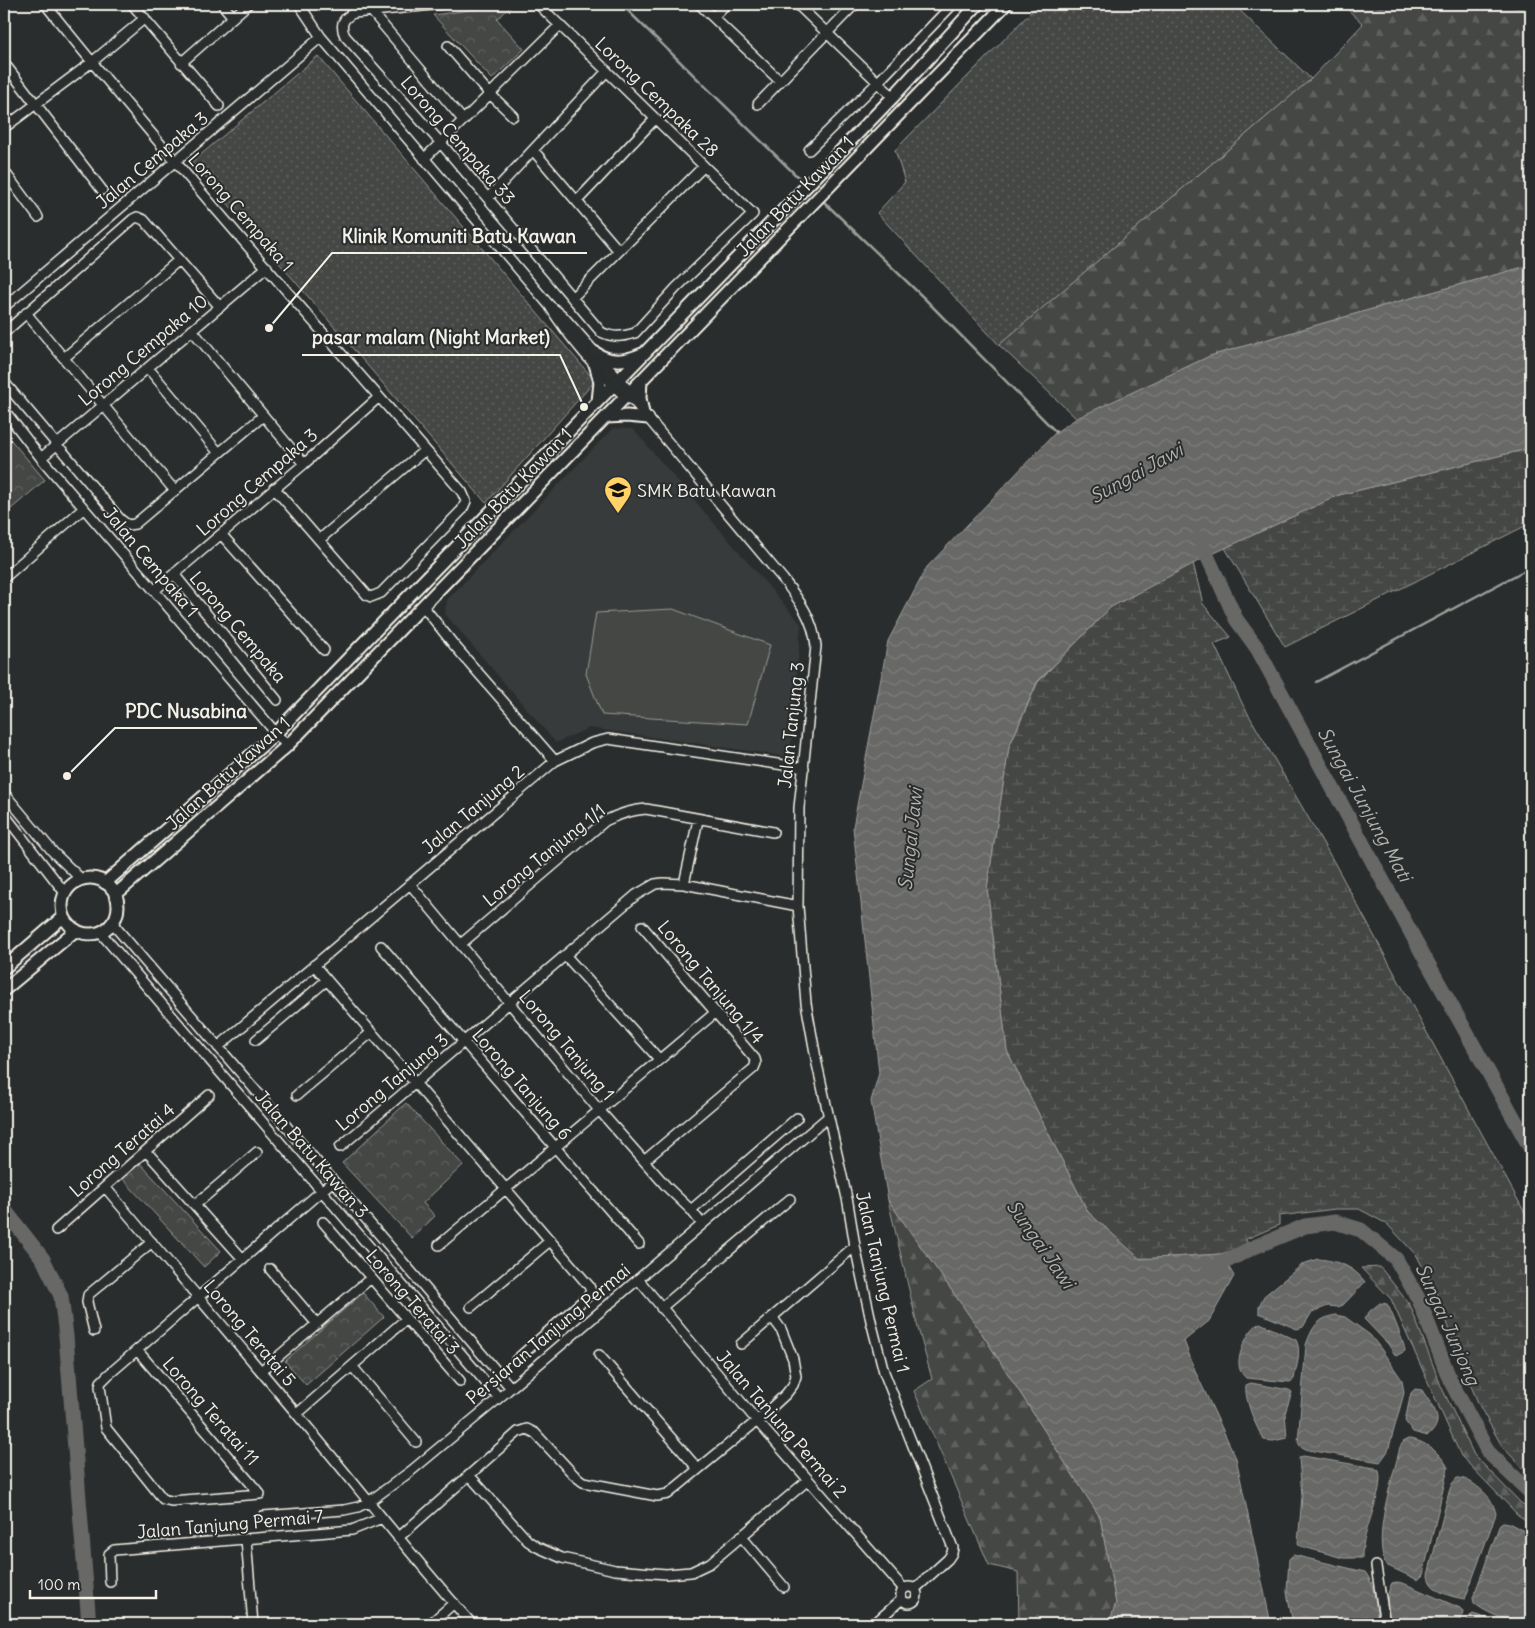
<svg xmlns="http://www.w3.org/2000/svg" width="1535" height="1628" viewBox="0 0 1535 1628" font-family="Delius,sans-serif">
  <defs>
    <pattern id="grass-dots" width="8" height="8" patternUnits="userSpaceOnUse" patternTransform="scale(1.25)"><rect width="8" height="8" fill="#444645"/><path d="M2 2h.1M6 6h.1" fill="none" stroke="#606160" stroke-width="1.8" stroke-linecap="round"/></pattern>
    <pattern id="forest-firs" width="22" height="20" patternUnits="userSpaceOnUse" patternTransform="scale(1.25)"><rect width="22" height="20" fill="#444645"/><path d="M5 1l3.5 6h-7zM16 11l3.5 6h-7z" fill="#606160"/></pattern>
    <pattern id="wetland-marsh" width="20" height="14" patternUnits="userSpaceOnUse" patternTransform="scale(1.25)"><rect width="20" height="14" fill="#444645"/><path d="M1 5h8M5 5V1M11 12h8M15 12V8" fill="none" stroke="#606160"/></pattern>
    <pattern id="park-crowns" width="20" height="18" patternUnits="userSpaceOnUse" patternTransform="scale(1.25)"><rect width="20" height="18" fill="#444645"/><path d="M2 6a3 3 0 1 1 6 0M12 15a3 3 0 1 1 6 0" fill="none" stroke="#606160"/></pattern>
    <pattern id="water-waves" width="16" height="10" patternUnits="userSpaceOnUse" patternTransform="scale(1.25)"><rect width="16" height="10" fill="#676866"/><path d="M0 5q4-4 8 0t8 0" fill="none" stroke="#7d7e7c"/></pattern>
  </defs>
  <rect width="100%" height="100%" fill="#2a2d2e"/>
  <filter id="ink" filterUnits="userSpaceOnUse"><feTurbulence type="fractalNoise" baseFrequency=".02" numOctaves="2"/><feDisplacementMap in="SourceGraphic" scale="10" xChannelSelector="R" yChannelSelector="G"/><feConvolveMatrix kernelMatrix="1 2 1 2 8 2 1 2 1" color-interpolation-filters="sRGB"/></filter>
  <g filter="url(#ink)">
    <path fill="#373a3a" d="M 613,428 L 633,429 L 801,624 L 790,757 L 589,728 L 556,743 L 445,614 L 447,600 Z"/>
    <path fill="url(#grass-dots)" stroke="#9c9c96" d="M 1039,4 L 1233,4 L 1311,79 L 999,345 L 877,213 L 905,182 L 895,150 Z
      M 318,56 L 595,381 L 486,503 L 192,162 Z"/>
    <path fill="url(#forest-firs)" stroke="#9c9c96" d="M 1342,4 L 1531,4 L 1531,265 L 1393,303 L 1210,356 L 1077,419 L 999,345 L 1311,79 L 1363,24 Z
      M 888,1200 L 981,1332 L 1100,1517 L 1116,1603 L 1109,1624 L 1019,1624 L 1018,1572 L 989,1565 L 914,1391 L 932,1379 L 918,1328 Z
      M 1380,1267 L 1410,1305 L 1441,1386 L 1474,1455 L 1521,1503 L 1531,1509 L 1531,1524 L 1518,1515 L 1461,1456 L 1391,1299 L 1361,1268 Z"/>
    <path fill="url(#wetland-marsh)" stroke="#9c9c96" d="M 1531,448 L 1531,523 L 1285,647 L 1225,548 L 1339,495 Z
      M 1193,563 L 1203,604 L 1231,637 L 1214,644 L 1243,705 L 1334,862 L 1531,1224 L 1531,1477 L 1502,1446 L 1479,1405 L 1456,1350 L 1440,1300 L 1417,1256 L 1387,1224 L 1359,1209 L 1335,1209 L 1279,1216 L 1279,1225 L 1246,1239 L 1247,1246 L 1221,1254 L 1140,1259 L 1088,1212 L 1007,1051 L 987,888 L 1009,747 L 1038,682 L 1111,607 Z"/>
    <path fill="url(#park-crowns)" stroke="#9c9c96" d="M 514,4 L 497,19 L 524,49 L 492,79 L 433,15 Z
      M 4,432 L 45,480 L 4,515 Z
      M 406,1103 L 463,1165 L 423,1203 L 435,1216 L 412,1238 L 342,1163 Z
      M 138,1161 L 221,1251 L 204,1267 L 121,1177 Z
      M 363,1293 L 384,1317 L 306,1385 L 285,1361 Z"/>
    <path fill="#444645" stroke="#9c9c96" d="M 673,609 L 770,645 L 748,724 L 602,715 L 586,674 L 596,613 Z"/>
    <path fill="url(#water-waves)" stroke="#9f9f9a" d="M 1531,265 L 1531,448 L 1339,495 L 1206,557 L 1111,607 L 1037,682 L 1009,747 L 987,888 L 1007,1051 L 1088,1212 L 1140,1259 L 1221,1254 L 1234,1276 L 1209,1321 L 1184,1341 L 1196,1373 L 1236,1458 L 1271,1624 L 1109,1624 L 1116,1603 L 1100,1517 L 981,1332 L 888,1200 L 871,1101 L 879,1073 L 853,827 L 888,641 L 927,567 L 1056,432 L 1077,418 L 1210,356 L 1393,303 Z
      M 1318,1259 C 1338,1261 1353,1266 1365,1282 L 1343,1305 L 1338,1307 L 1328,1306 L 1312,1312 L 1303,1327 L 1297,1329 L 1259,1313 L 1259,1306 L 1264,1296 L 1303,1264 Z
      M 1380,1303 L 1387,1304 C 1391,1310 1405,1345 1405,1351 L 1396,1356 L 1388,1344 L 1364,1319 L 1370,1311 Z
      M 1336,1315 L 1345,1317 L 1370,1335 L 1381,1349 L 1402,1380 L 1404,1393 L 1388,1451 L 1380,1462 L 1308,1450 L 1300,1446 L 1298,1442 L 1306,1345 C 1312,1328 1317,1318 1336,1315 Z
      M 1260,1323 L 1296,1340 C 1302,1351 1296,1368 1294,1379 L 1290,1382 L 1246,1378 C 1242,1374 1239,1370 1239,1364 C 1238,1353 1249,1328 1260,1323 Z
      M 1251,1383 L 1289,1390 L 1292,1392 L 1285,1413 L 1287,1438 L 1273,1441 L 1264,1440 C 1256,1427 1244,1399 1246,1385 Z
      M 1415,1389 L 1422,1390 C 1432,1407 1447,1419 1428,1436 L 1413,1432 L 1405,1421 L 1411,1393 Z
      M 1408,1439 C 1423,1439 1442,1454 1448,1468 L 1423,1575 L 1418,1580 L 1386,1565 C 1372,1536 1393,1479 1400,1447 L 1404,1441 Z
      M 1303,1456 L 1375,1468 L 1379,1471 C 1385,1491 1361,1532 1362,1558 L 1343,1558 L 1300,1546 L 1298,1543 L 1302,1496 L 1299,1458 Z
      M 1457,1478 C 1468,1477 1484,1491 1490,1499 C 1493,1504 1495,1509 1496,1514 L 1465,1599 C 1451,1597 1429,1591 1428,1575 L 1449,1492 L 1452,1484 Z
      M 1503,1522 L 1509,1523 L 1531,1535 L 1531,1614 L 1528,1622 C 1515,1626 1484,1612 1474,1603 L 1473,1598 L 1500,1524 Z
      M 1293,1555 L 1365,1572 C 1376,1585 1376,1608 1378,1624 L 1293,1624 L 1287,1592 L 1289,1559 Z
      M 1397,1582 L 1403,1583 L 1460,1608 L 1463,1612 L 1460,1624 L 1389,1624 C 1387,1610 1385,1596 1392,1583 Z
      M 1473,1614 L 1504,1624 L 1466,1624 L 1470,1616 Z"/>
    <g fill="none" stroke-linecap="round" stroke-linejoin="round">
      <path stroke="#9f9f9a" stroke-width="2.5" d="M 621,4 L 804,183
        M 821,199 L 925,299 L 1056,432
        M 1316,682 L 1531,567"/>
      <path stroke="#676866" stroke-width="15" d="M 1199,538 L 1236,619 L 1257,648 L 1416,942 L 1531,1149
        M 4,1209 L 43,1259 L 61,1296 L 66,1336 L 89,1624
        M 1209,1270 L 1252,1248 L 1305,1226 L 1335,1222 L 1361,1230 L 1396,1259 L 1419,1300 L 1450,1380 L 1488,1452 L 1531,1493"/>
      <g stroke="#f4f1e8" stroke-width="12">
        <path id="minor" d="M 45,4 C 179,171 322,331 462,492 L 466,501 L 462,510 L 381,593 L 371,597 L 367,595 L 274,488
          M 132,4 L 219,106
          M 222,4 L 233,17
          M 299,4 L 321,37 L 549,305 C 569,339 598,369 625,397 L 629,399
          M 442,4 L 354,13 C 342,18 340,26 345,36 L 440,142 L 601,332 C 613,338 622,337 635,333 L 676,288 L 753,214 L 538,4
          M 699,4 L 780,81
          M 797,4 L 893,97
          M 372,12 L 463,120
          M 713,17 L 726,4
          M 448,46 L 489,93 L 513,116
          M 4,63 L 102,190
          M 181,63 L 248,4
          M 758,104 L 855,4
          M 4,128 L 92,62 L 145,18
          M 533,150 L 619,251
          M 809,150 L 878,82 L 953,4
          M 424,159 L 560,25
          M 4,171 L 38,217
          M 488,198 L 607,71
          M 577,201 L 655,119
          M 572,298 L 704,166
          M 549,305 L 562,315 L 630,392 L 632,399 L 783,579 C 799,600 813,618 816,646 L 799,808 L 798,906 L 806,1003 L 817,1064 L 848,1203 L 855,1246 L 871,1321 L 884,1372 L 953,1548 L 952,1553 L 948,1559 L 915,1589
          M 4,307 L 321,37
          M 26,313 L 175,491
          M 192,330 L 304,464
          M 4,333 L 133,219 L 137,217 L 144,220 L 220,307
          M 64,358 L 179,260
          M 148,368 L 219,453
          M 4,382 L 120,519 L 128,525 L 135,524 L 263,416
          M 4,410 L 41,458 L 287,746
          M 41,458 L 267,267
          M 221,534 L 324,650
          M 319,540 L 425,450
          M 174,574 L 277,700
          M 4,578 L 84,508
          M 155,590 L 304,464 L 379,397
          M 423,606 L 454,645 L 555,761
          M 4,793 L 53,852 L 81,879
          M 4,814 L 65,893
          M 410,884 L 599,1110 L 667,1187 L 691,1210 L 702,1224
          M 684,884 L 698,820
          M 112,923 L 511,1388
          M 642,926 L 755,1059 L 756,1063 L 754,1068 L 644,1161
          M 100,932 L 499,1398
          M 461,944 L 605,821 C 619,814 630,810 646,809 L 773,832
          M 381,946 L 639,1244
          M 565,955 L 659,1059
          M 314,965 L 589,1286 L 591,1291 L 588,1296 L 516,1360
          M 256,1040 L 327,980
          M 218,1047 L 555,761 L 592,743 L 608,739 L 804,768
          M 297,1095 L 372,1032
          M 340,1147 L 636,895 L 655,884 L 663,883 L 684,884 L 798,906
          M 146,1151 L 243,1259
          M 105,1187 C 171,1266 239,1344 305,1424 C 361,1491 414,1559 472,1624
          M 195,1205 L 257,1152
          M 691,1210 L 797,1118
          M 323,1222 L 460,1381
          M 56,1230 L 209,1095
          M 439,1245 L 716,1012
          M 270,1269 L 317,1324
          M 638,1279 L 757,1421 L 904,1589
          M 471,1307 L 551,1240
          M 661,1308 L 790,1199
          M 94,1331 L 87,1302 L 88,1295 L 152,1242
          M 741,1344 L 855,1246
          M 137,1350 L 260,1494
          M 599,1355 L 698,1469
          M 352,1366 L 416,1442
          M 261,1371 L 371,1278
          M 297,1414 L 406,1319
          M 469,1475 L 528,1541 L 537,1547 L 562,1558 L 615,1570 L 666,1574 L 691,1572 L 710,1563 L 808,1480
          M 260,1494 L 171,1501 L 163,1499 L 106,1428 L 100,1386 L 101,1382 L 108,1375 L 333,1181
          M 263,1516 L 344,1510 L 358,1507 L 370,1501 L 411,1471 L 499,1398 L 828,1117
          M 741,1536 L 784,1587
          M 398,1538 L 518,1432 L 527,1429 L 535,1433 L 574,1475 L 583,1482 L 657,1496 L 668,1494 L 757,1421 L 786,1394 L 793,1385 L 796,1376 L 793,1359 L 781,1329 L 772,1317
          M 246,1539 L 253,1624
          M 1376,1566 L 1385,1624
          M 110,1582 L 109,1554 L 114,1550 L 352,1530 L 382,1518
          M901 1595a8 8 0 1 1 16 0a8 8 0 1 1-16 0Z
          M 430,1624 L 454,1603
          M 874,1624 L 902,1599"/>
      </g>
      <g stroke="#f4f1e8" stroke-width="15">
        <path id="tertiary" d="M 594,352 C 610,363 624,362 642,354
          M 595,364 L 600,382 L 598,401
          M 641,381 L 640,398 L 643,413
          M 606,417 L 627,416 L 648,418
          M62 906a28 28 0 1 1 56 0a28 28 0 1 1-56 0Z
          M 105,883 L 275,734 L 893,97 L 978,4
          M 115,895 L 287,746 L 1006,4
          M 4,968 L 64,916
          M 4,990 L 76,930"/>
      </g>
      <use href="#minor" stroke="#2a2d2e" stroke-width="9"/>
      <use href="#tertiary" stroke="#2a2d2e" stroke-width="11"/>
    </g>
  </g>
  <defs>
    <g id="school-pin" transform="scale(1.4375)"><path d="M0 17L-7.5 6A9.5 9.5 0 1 1 7.5 6Z" fill="#ffd166" stroke="#2a2d2e"/><path d="M0-5L7-2L0 1L-7-2ZM-4 1L0 2.5L4 1V4Q0 6-4 4Z" fill="#111"/></g>
  </defs>
  <g fill-rule="evenodd">
    <use href="#school-pin" x="618" y="490"/>
  </g>
  <g text-anchor="middle" dominant-baseline="central" stroke-width="4" stroke-linejoin="round" paint-order="stroke">
    <g font-size="18" fill="#f4f1e8" stroke="#2a2d2e">
      <text transform="translate(657 97) rotate(44)">Lorong Cempaka 28</text>
      <text transform="translate(458 140) rotate(49)">Lorong Cempaka 33</text>
      <text transform="translate(152 160) rotate(-40)">Jalan Cempaka 3</text>
      <text transform="translate(795 196) rotate(-46)">Jalan Batu Kawan 1</text>
      <text transform="translate(241 212) rotate(49)">Lorong Cempaka 1</text>
      <text transform="translate(143 350) rotate(-40)">Lorong Cempaka 10</text>
      <text transform="translate(257 482) rotate(-41)">Lorong Cempaka 3</text>
      <text transform="translate(513 488) rotate(-46)">Jalan Batu Kawan 1</text>
      <text transform="translate(151 562) rotate(50)">Jalan Cempaka 1</text>
      <text transform="translate(238 627) rotate(50)">Lorong Cempaka</text>
      <text transform="translate(791 725) rotate(-84)">Jalan Tanjung 3</text>
      <text transform="translate(228 773) rotate(-42)">Jalan Batu Kawan 1</text>
      <text transform="translate(473 809) rotate(-40)">Jalan Tanjung 2</text>
      <text transform="translate(544 855) rotate(-39)">Lorong Tanjung 1/1</text>
      <text transform="translate(711 982) rotate(50)">Lorong Tanjung 1/4</text>
      <text transform="translate(567 1045) rotate(50)">Lorong Tanjung 1</text>
      <text transform="translate(392 1082) rotate(-40)">Lorong Tanjung 3</text>
      <text transform="translate(522 1084) rotate(49)">Lorong Tanjung 6</text>
      <text transform="translate(122 1150) rotate(-41)">Lorong Teratai 4</text>
      <text transform="translate(312 1154) rotate(49)">Jalan Batu Kawan 3</text>
      <text transform="translate(883 1282) rotate(77)">Jalan Tanjung Permai 1</text>
      <text transform="translate(413 1302) rotate(49)">Lorong Teratai 3</text>
      <text transform="translate(250 1333) rotate(50)">Lorong Teratai 5</text>
      <text transform="translate(548 1334) rotate(-40)">Persiaran Tanjung Permai</text>
      <text transform="translate(211 1411) rotate(49)">Lorong Teratai 11</text>
      <text transform="translate(782 1424) rotate(49)">Jalan Tanjung Permai 2</text>
      <text transform="translate(230 1524) rotate(-5)">Jalan Tanjung Permai 7</text>
    </g>
    <g font-size="18" fill="#f4f1e8" stroke="#2a2d2e" text-anchor="start">
      <text x="637" y="490">SMK Batu Kawan</text>
    </g>
    <g font-size="19" font-style="italic" fill="#b5b3ae" stroke="#2a2d2e">
      <text transform="translate(1136 473) rotate(-29)">Sungai Jawi</text>
      <text transform="translate(1365 804) rotate(61)">Sungai Junjung Mati</text>
      <text transform="translate(910 839) rotate(-84)">Sungai Jawi</text>
      <text transform="translate(1041 1244) rotate(55)">Sungai Jawi</text>
      <text transform="translate(1448 1324) rotate(66)">Sungai Junjong</text>
    </g>
  </g>
  <path fill="none" stroke="#f4f1e8" stroke-width="2" d="M269 328L332 253H587M584 407L560 355H302M67 776L115 728H257"/>
  <g fill="#f4f1e8" stroke="#2a2d2e" stroke-width="2">
    <circle cx="269" cy="328" r="5"/>
    <circle cx="584" cy="407" r="5"/>
    <circle cx="67" cy="776" r="5"/>
  </g>
  <g font-size="19" text-anchor="middle" font-weight="bold" fill="#f4f1e8" stroke="#2a2d2e" stroke-width="4" stroke-linejoin="round" paint-order="stroke">
    <text x="459" y="243">Klinik Komuniti Batu Kawan</text>
    <text x="431" y="344">pasar malam (Night Market)</text>
    <text x="186" y="718">PDC Nusabina</text>
  </g>
  <rect width="1535" height="1628" fill="none" stroke="#2a2d2e" stroke-width="20"/>
  <rect x="10" y="10" width="1515" height="1608" fill="none" stroke="#f4f1e8" stroke-width="2" filter="url(#ink)"/>
  <path d="M30 1590v8h126v-8" fill="none" stroke="#f4f1e8" stroke-width="2.5"/>
  <text x="38" y="1590" font-size="15" fill="#f4f1e8" stroke="#2a2d2e" stroke-width="4" paint-order="stroke">100 m</text>
</svg>
